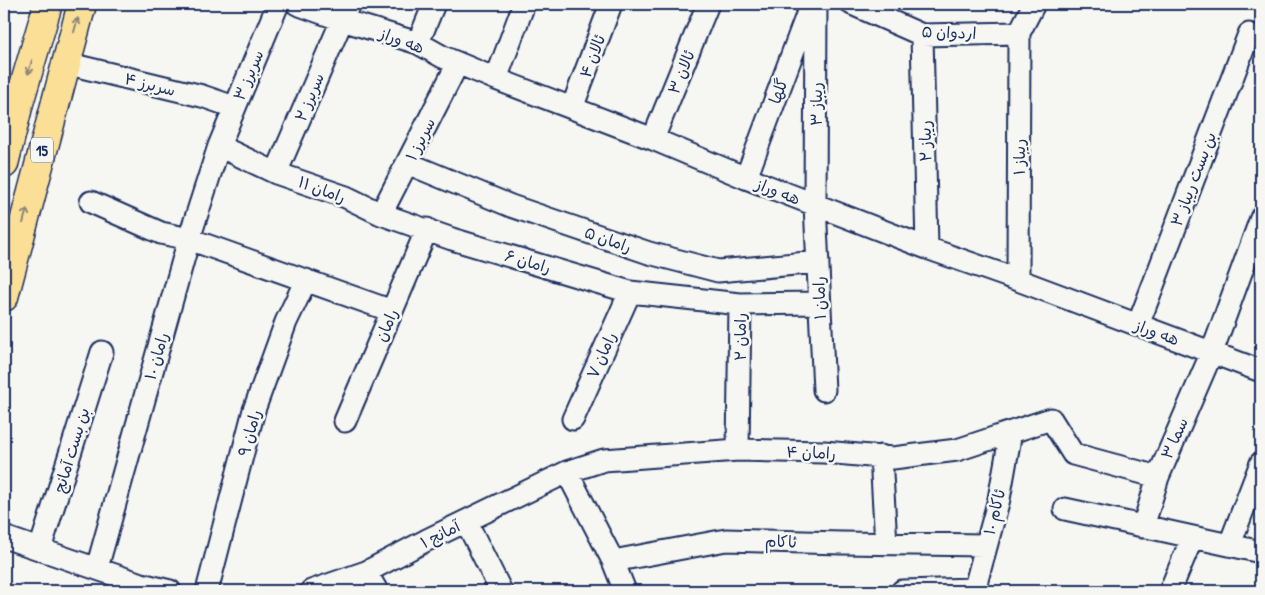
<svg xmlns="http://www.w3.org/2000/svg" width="1265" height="595" viewBox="0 0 1265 595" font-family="'Patrick Hand','Playpen Sans Arabic',sans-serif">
  <rect width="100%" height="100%" fill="#f6f6f2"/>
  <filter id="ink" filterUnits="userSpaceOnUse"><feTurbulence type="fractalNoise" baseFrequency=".02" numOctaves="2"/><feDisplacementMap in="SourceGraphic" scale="10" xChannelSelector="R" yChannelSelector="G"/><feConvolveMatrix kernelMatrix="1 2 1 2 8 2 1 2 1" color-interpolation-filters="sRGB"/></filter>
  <g filter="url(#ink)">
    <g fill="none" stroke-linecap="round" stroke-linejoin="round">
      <g stroke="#1b2f5e" stroke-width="25">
        <path id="minor" d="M 297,4 L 342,20 L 418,43 L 443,57 L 496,79 L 653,139 L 746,178 L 927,248 L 1018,280 L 1261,371
          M 816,4 L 815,205 L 824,390
          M 852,4 L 922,35 L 1019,33 L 1034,4
          M 922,35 L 927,248
          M 418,43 L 434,4
          M 65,63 L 202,96 L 234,107
          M 496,79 L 524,4
          M 4,88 L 19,103
          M 572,108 L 611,4
          M 653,139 L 708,4
          M 219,146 L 276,173 L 346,197 L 381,214 L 452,239 L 630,292 L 740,304
          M 407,163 L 511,206 L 649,253 L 718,271 L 818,262
          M 276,173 L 349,4
          M 746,178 L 811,4
          M 91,202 L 161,233 L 189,239 L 392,311
          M 381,214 L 458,63
          M 1018,280 L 1019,33
          M 1138,325 L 1249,34
          M 573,419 L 630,292
          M 345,421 L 427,229
          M 738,450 L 740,304 L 819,303
          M 881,456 L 886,544
          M 567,472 L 613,561
          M 1065,509 L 1261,552
          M 466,521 L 501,591
          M 1143,527 L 1158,477 L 1212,352 L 1261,218
          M 4,537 L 141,584 L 170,591
          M 1230,544 L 1261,463
          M 40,549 L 102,352
          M 97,568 L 189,239 L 219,146 L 278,4
          M 366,572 L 377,591
          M 207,591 L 254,410 L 286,322 L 306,280
          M 311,591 L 366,572 L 427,540 L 567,472 L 604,460 L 738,450 L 824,452 L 893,458 L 957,450 L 1051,419 L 1073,454 L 1158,477
          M 625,591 L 613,561 L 726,540 L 842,543 L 986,545
          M 902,591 L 975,589
          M 974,591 L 999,499 L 1011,432
          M 1170,591 L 1192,538"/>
      </g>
      <g stroke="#1b2f5e" stroke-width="31">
        <path id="major" d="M 4,164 L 19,103 L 48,4
          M 4,297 L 82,4"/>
      </g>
      <use href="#minor" stroke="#f6f6f2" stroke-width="21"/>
      <use href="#major" stroke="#fbdf96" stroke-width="28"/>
    </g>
    <defs><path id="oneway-shaft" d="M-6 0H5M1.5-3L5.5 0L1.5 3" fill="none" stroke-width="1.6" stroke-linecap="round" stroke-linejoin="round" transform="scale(1.25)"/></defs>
    <g stroke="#8b877a">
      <use href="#oneway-shaft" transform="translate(76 25) rotate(-74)"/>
      <use href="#oneway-shaft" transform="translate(30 67) rotate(106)"/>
      <use href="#oneway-shaft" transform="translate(25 216) rotate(-75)"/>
    </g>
  </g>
  <g text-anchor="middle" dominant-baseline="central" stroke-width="5" stroke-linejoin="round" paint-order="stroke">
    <rect fill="#f6f6f2" stroke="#5d6b8a" stroke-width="1" x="31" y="137.5" width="22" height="25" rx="4"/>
    <g font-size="15" font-weight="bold" fill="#1b2f5e">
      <text x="42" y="150">15</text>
    </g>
    <g font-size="16" fill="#1b2f5e" stroke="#f6f6f2">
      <text transform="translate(949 32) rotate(2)">اردوان ۵</text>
      <text transform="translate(402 40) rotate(20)">هه وراز</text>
      <text transform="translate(592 56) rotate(-69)">ئالان ۴</text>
      <text transform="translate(681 72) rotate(-68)">ئالان ۳</text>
      <text transform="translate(248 75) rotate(-67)">سربرز ۳</text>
      <text transform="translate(150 84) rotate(14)">سربرز ۴</text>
      <text transform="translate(778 91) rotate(-70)">گلها</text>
      <text transform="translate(309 97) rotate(-67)">سربرز ۲</text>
      <text transform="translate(816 104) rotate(-90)">ریباز ۳</text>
      <text transform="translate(420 139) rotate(-63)">سربرز ۱</text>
      <text transform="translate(925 141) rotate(-91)">ریباز ۲</text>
      <text transform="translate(1019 157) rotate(-90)">ریباز ۱</text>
      <text transform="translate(1193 179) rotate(-69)">بن بست ریباز ۳</text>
      <text transform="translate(322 189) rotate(20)">رامان ۱۱</text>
      <text transform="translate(778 191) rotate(21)">هه وراز</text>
      <text transform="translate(608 239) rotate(19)">رامان ۵</text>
      <text transform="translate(528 261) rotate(16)">رامان ۶</text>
      <text transform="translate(819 298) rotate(-92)">رامان ۱</text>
      <text transform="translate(386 325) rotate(-67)">رامان</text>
      <text transform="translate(1157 332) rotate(20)">هه وراز</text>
      <text transform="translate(740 337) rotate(-90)">رامان ۲</text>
      <text transform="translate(601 355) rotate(-66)">رامان ۷</text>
      <text transform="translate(156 356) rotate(-74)">رامان ۱۰</text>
      <text transform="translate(249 433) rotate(-75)">رامان ۹</text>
      <text transform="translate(1174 438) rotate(-66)">سما ۳</text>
      <text transform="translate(71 450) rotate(-73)">بن بست آمانج</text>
      <text transform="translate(811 452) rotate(2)">رامان ۴</text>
      <text transform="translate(994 512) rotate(-76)">ئاکام ۱۰</text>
      <text transform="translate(440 534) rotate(-27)">آمانج ۱</text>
      <text transform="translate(781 541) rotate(2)">ئاکام</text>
    </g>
  </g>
  <rect width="1265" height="595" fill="none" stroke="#f6f6f2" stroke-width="20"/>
  <rect x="10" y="10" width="1245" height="575" fill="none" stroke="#1b2f5e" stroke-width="2" filter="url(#ink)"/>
</svg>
